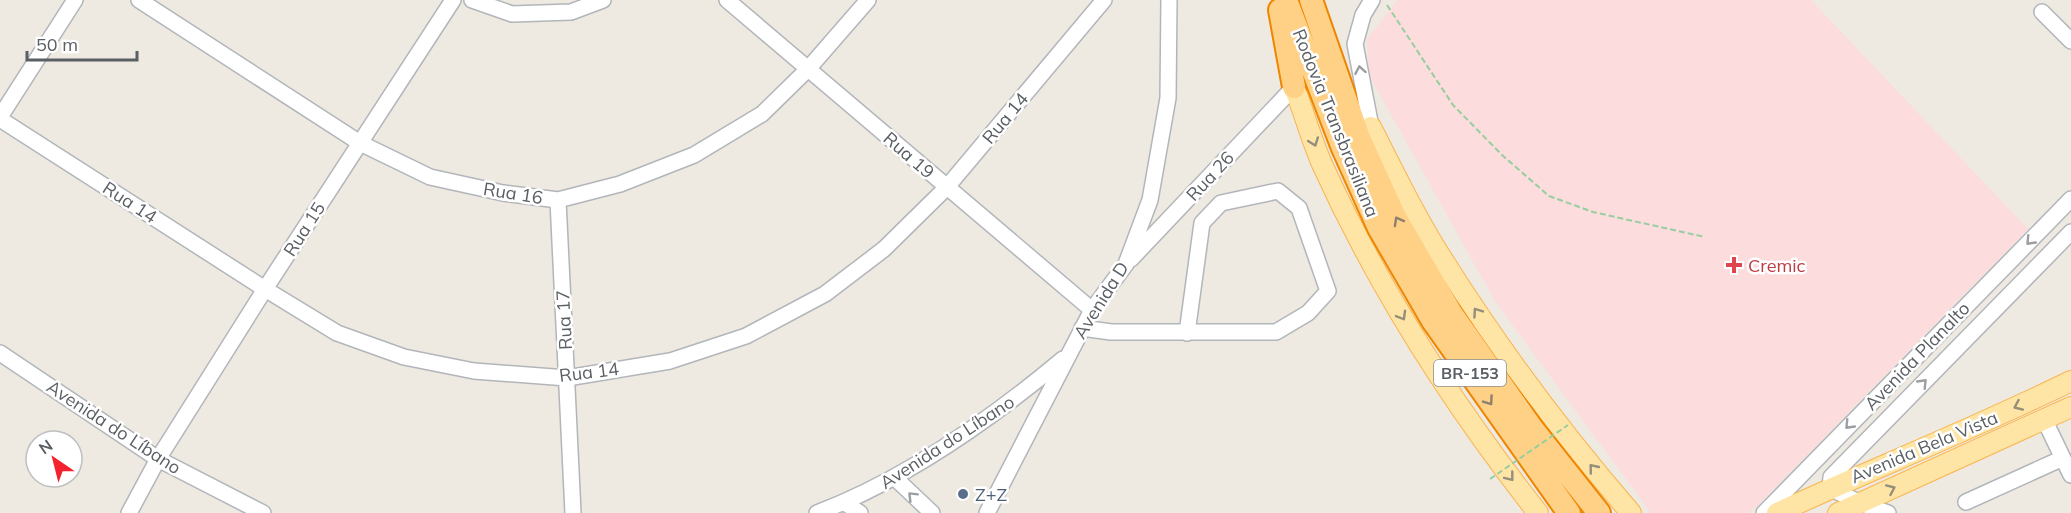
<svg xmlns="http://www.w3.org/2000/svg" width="2071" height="513" viewBox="0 0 2071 513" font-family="Mulish,sans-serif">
  <rect width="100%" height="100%" fill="#eee9e1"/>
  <path fill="#fcdcdd" d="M 1398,0 L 1811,0 L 2028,229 L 1754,509 L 1746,513 L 1651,513 L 1495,301 L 1369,75 L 1367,39 Z"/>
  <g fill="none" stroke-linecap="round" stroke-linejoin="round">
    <g stroke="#b2b6ba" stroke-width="18">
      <path id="minor" d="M 139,0 L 360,143 L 430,177 L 503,193 L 558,200 L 620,184 L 694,155 L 762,114 L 808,69 L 868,0
        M 472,0 L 512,14 L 571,12 L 603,0
        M 727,0 L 1092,310
        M 2042,12 L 2071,41
        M 0,117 L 75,0
        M 0,119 L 265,289 L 337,333 L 404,357 L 474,371 L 567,378 L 670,361 L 746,336 L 825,294 L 884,249 L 947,187 L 1104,0
        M 1371,127 L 1355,44 L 1363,15 L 1372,0
        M 558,200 L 573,513
        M 1131,259 L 1294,87
        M 1082,328 L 1111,332 L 1276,332 L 1308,313 L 1328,291 L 1299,208 L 1278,191 L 1221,203 L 1202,223 L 1187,333
        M 0,353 L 158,459 L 263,513
        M 2044,419 L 2071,475
        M 894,477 L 932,513
        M 1830,488 L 1831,477 L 2071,232
        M 1830,488 L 1860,503 L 1888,513
        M 1966,502 L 2063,458
        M 845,503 L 860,513
        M 129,513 L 158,459 L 265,289 L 453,0
        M 817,513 C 907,479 990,420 1063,359
        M 987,513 L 1092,310 L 1126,264 L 1150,200 L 1168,98 L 1169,0
        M 1764,513 L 2071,199"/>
    </g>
    <g stroke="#f9b44f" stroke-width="22">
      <path id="major" d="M 1294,87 C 1304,112 1311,139 1322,164 C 1379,290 1453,405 1538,513
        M 1371,127 C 1394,172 1416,218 1443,260 C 1499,349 1562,433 1631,513
        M 1777,513 C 1875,468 1975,428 2071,381
        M 1838,513 L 2071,407"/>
    </g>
    <g stroke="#ef8600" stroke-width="26">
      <path id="highway" d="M 1286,0 L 1343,148 L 1379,228 L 1433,321 L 1569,513
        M 1311,0 L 1359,138 L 1395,217 L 1451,313 L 1531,427 L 1599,513
        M 1280,10 L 1294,87"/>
    </g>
    <path stroke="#97ce9f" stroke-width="2" stroke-dasharray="6 3" stroke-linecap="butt" d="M 1387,5 L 1453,105 L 1502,155 L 1549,196 L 1593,212 L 1705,237"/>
    <use href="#minor" stroke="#fff" stroke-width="15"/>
    <use href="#major" stroke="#ffe5a5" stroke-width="20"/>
    <use href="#highway" stroke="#ffd187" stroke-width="22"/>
    <path stroke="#97ce9f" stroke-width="2" stroke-dasharray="6 3" stroke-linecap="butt" d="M 1490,479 L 1568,425"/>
  </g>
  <defs><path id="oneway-chevron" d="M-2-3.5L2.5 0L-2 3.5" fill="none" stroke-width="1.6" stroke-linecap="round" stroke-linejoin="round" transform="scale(1.5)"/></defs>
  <g stroke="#9c9fa1">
    <use href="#oneway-chevron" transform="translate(1360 70) rotate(-100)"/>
    <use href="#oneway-chevron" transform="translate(2030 241) rotate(134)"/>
    <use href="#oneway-chevron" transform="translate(1923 383) rotate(-46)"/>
    <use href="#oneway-chevron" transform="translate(1849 425) rotate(134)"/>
    <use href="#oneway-chevron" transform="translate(912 496) rotate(-135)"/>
  </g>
  <g stroke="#948e7a">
    <use href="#oneway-chevron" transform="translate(1314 142) rotate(70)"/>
    <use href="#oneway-chevron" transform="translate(1477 312) rotate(-125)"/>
    <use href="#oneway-chevron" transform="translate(1402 316) rotate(60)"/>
    <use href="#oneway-chevron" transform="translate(2018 406) rotate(156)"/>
    <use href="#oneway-chevron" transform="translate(1593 468) rotate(-129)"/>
    <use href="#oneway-chevron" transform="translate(1510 477) rotate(52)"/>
    <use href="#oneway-chevron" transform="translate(1891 489) rotate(-24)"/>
  </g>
  <g stroke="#8c816e">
    <use href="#oneway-chevron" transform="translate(1398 221) rotate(-119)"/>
    <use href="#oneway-chevron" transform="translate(1489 401) rotate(55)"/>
  </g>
  <path fill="#e0444e" stroke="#fff" stroke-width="2" d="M1731 256h6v6h6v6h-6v6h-6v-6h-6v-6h6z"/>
  <circle fill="#5c6f8a" stroke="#fff" stroke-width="2" cx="963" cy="494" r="6"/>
  <g text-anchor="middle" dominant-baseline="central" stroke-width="5" stroke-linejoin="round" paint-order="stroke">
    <rect fill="#fff" stroke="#8c8f92" stroke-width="1.5" x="1434" y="360" width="72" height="26" rx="4.5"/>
    <g font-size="16" font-weight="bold" fill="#5a5f63">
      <text x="1470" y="373">BR-153</text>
    </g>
    <g font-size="18" fill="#5a5f63" stroke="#fff">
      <text transform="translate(1005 118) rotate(-50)">Rua 14</text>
      <text transform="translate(1336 123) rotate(68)">Rodovia Transbrasiliana</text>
      <text transform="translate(909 155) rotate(41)">Rua 19</text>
      <text transform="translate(1210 176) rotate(-47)">Rua 26</text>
      <text transform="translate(513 193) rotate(9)">Rua 16</text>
      <text transform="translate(130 202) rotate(33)">Rua 14</text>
      <text transform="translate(304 229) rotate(-57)">Rua 15</text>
      <text transform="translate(1101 300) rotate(-58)">Avenida D</text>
      <text transform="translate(564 320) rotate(-93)">Rua 17</text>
      <text transform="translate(1917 356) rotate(-46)">Avenida Planalto</text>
      <text transform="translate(589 372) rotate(-7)">Rua 14</text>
      <text transform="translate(114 427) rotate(33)">Avenida do Líbano</text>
      <text transform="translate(947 442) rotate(-33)">Avenida do Líbano</text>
      <text transform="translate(1924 447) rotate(-23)">Avenida Bela Vista</text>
    </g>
    <g font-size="18" fill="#be3a42" stroke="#fff" text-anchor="start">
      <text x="1748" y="265">Cremic</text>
    </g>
    <g font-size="18" fill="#4e5e75" stroke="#fff" text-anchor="start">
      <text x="975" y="494">Z+Z</text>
    </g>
  </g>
  <g transform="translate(54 459) rotate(325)"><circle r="28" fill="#ffffff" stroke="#bdbfc1" stroke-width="1.5"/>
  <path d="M0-4.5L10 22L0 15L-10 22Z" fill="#f3222d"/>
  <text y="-9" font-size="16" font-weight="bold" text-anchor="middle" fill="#5a5f63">N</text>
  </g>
  <path d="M27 51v9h110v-9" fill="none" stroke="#5a5f63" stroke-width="3"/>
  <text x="36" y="51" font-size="18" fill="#5a5f63" stroke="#ffffff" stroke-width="4.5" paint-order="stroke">50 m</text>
</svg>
